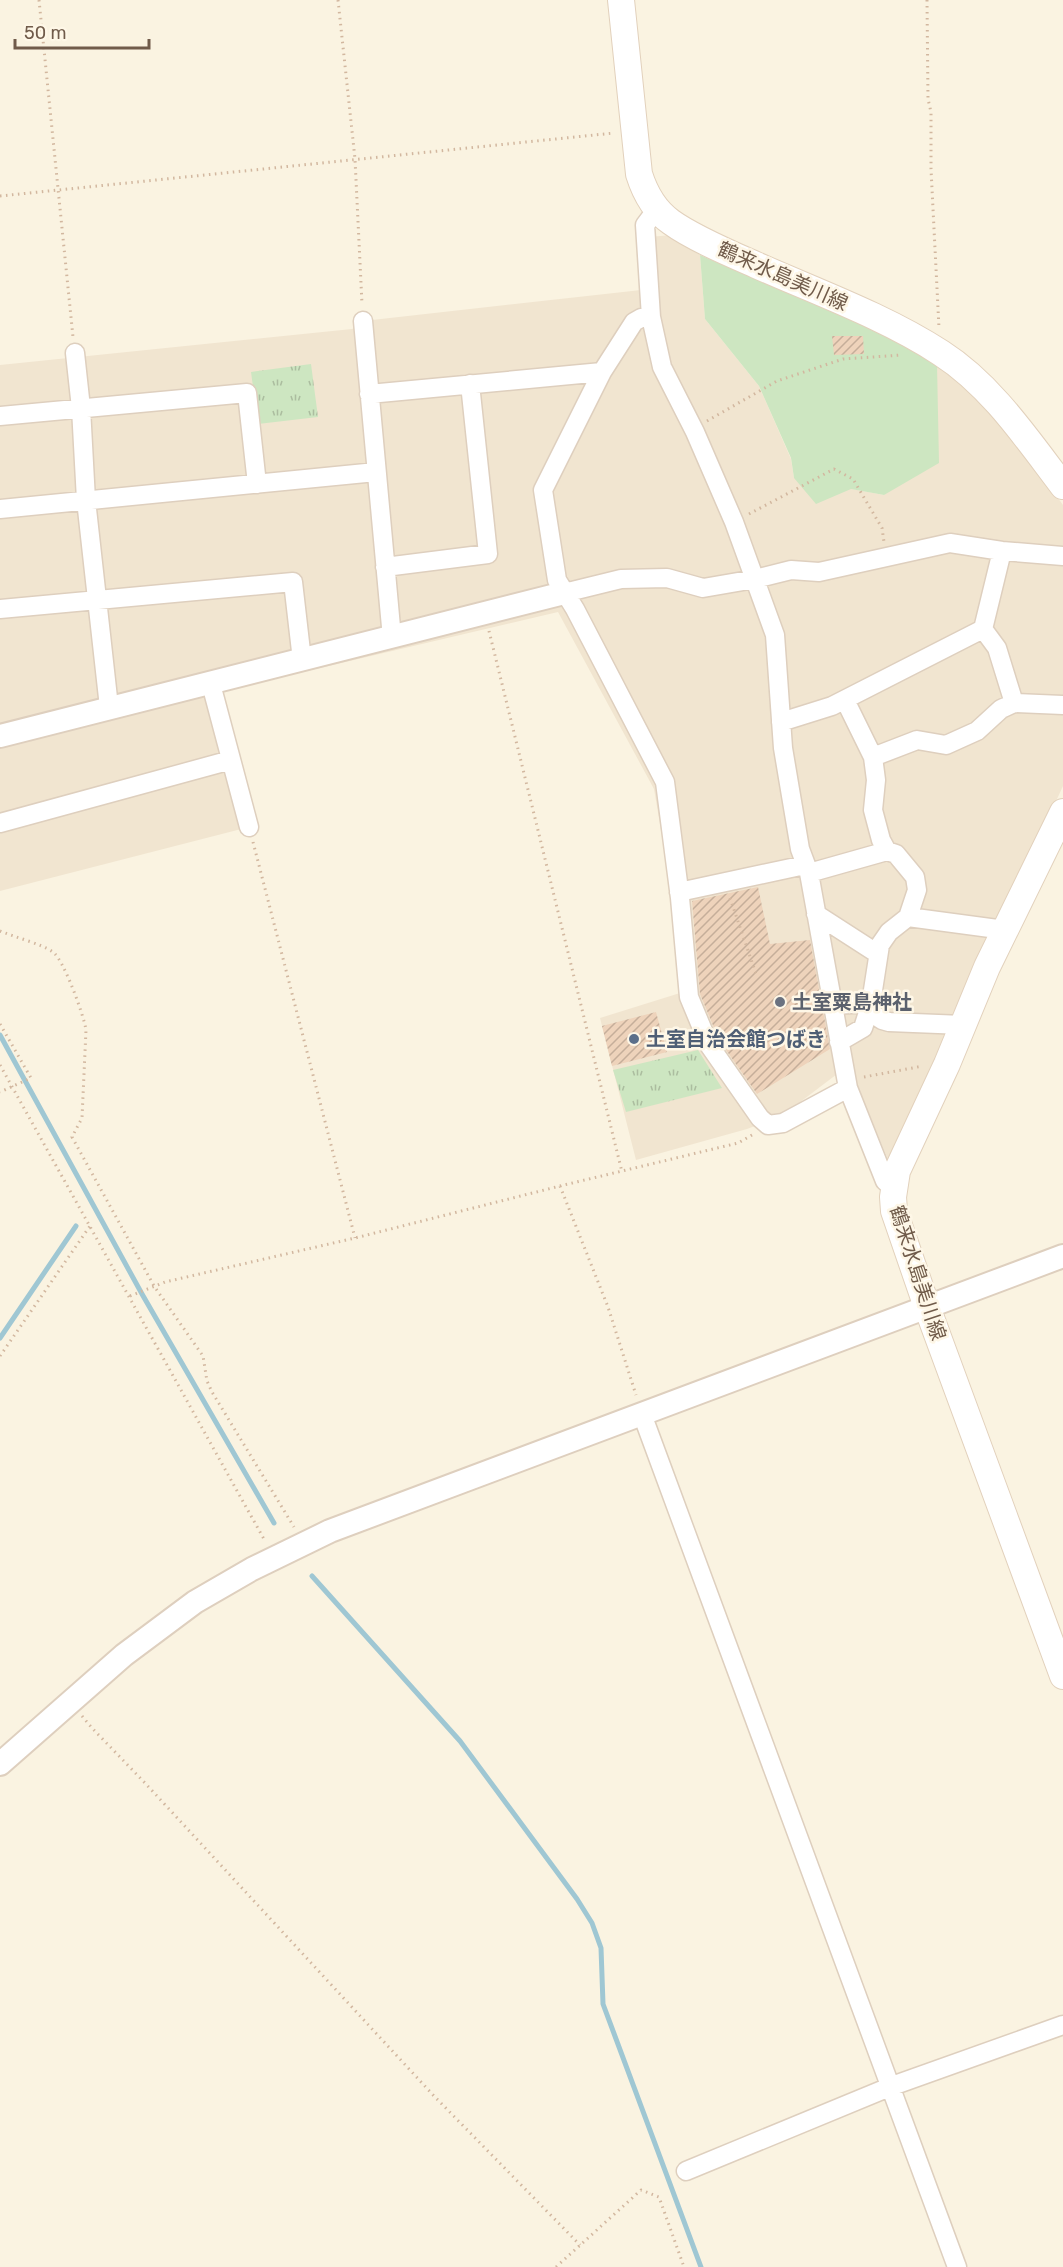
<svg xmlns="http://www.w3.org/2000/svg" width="1063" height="2267" viewBox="0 0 1063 2267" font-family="Rubik,'Noto Sans JP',sans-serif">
  <defs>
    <pattern id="park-tufts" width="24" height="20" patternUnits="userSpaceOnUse" patternTransform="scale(1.5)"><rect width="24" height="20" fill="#cde6c1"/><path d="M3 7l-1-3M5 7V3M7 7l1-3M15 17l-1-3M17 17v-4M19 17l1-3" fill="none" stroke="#abbd9f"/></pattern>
    <pattern id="building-hatch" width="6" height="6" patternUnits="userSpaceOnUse" patternTransform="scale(1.5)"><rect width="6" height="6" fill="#eed3bb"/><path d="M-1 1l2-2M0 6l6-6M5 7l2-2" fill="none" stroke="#c5ae9a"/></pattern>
  </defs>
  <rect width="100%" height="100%" fill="#faf3e1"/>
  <path fill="#f1e5d0" d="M 672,235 L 700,255 L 705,319 L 759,386 L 791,459 L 794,478 L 884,495 L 937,364 L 979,400 L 1017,442 L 1063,505 L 1063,786 L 889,1162 L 849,1065 L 783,1115 L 747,1129 L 636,1160 L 600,1018 L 680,993 L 672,894 L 654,789 L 558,612 L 222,691 L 253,826 L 0,891 L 0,365 L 352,329 L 372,320 L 641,290 L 637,238 Z"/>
  <path fill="#cde6c1" d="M 700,255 L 877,331 L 937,364 L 939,463 L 884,495 L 851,489 L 816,504 L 794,478 L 791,458 L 759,386 L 705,319 Z"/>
  <path fill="url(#park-tufts)" d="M 311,364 L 318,417 L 258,424 L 251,372 Z
    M 698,1050 L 722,1088 L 626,1112 L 613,1070 Z"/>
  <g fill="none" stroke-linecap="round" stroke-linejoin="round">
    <path stroke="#9fc7d3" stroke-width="5" d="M 0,1035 L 142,1294 L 274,1523
      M 0,1338 L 76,1226
      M 312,1576 L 460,1741 L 577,1899 L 592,1923 L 601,1948 L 603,2004 L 701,2267"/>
  </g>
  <path fill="url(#building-hatch)" d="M 832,336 L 863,336 L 864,354 L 834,355 Z
    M 758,887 L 770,944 L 810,940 L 830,1049 L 757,1094 L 719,1040 L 700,994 L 692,901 Z
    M 656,1012 L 667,1052 L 612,1066 L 602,1026 Z"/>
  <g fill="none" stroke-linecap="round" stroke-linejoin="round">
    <g stroke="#decfbe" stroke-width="21">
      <path id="minor" d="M 657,209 L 645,225 L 651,317 L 662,367 L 695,432 L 734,522 L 775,635 L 783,748 L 800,849 L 809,873 L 848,1088 L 885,1181 L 894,1189
        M 651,317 L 641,318 L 634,322 L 602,372 L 543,490 L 557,580 L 575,609 L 665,782 L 680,898 L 689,997 L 709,1045 L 760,1118 L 768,1125 L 783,1123 L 848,1088
        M 363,321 L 392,638
        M 75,353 L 81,408 L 86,500 L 109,707
        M 369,394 L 602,372
        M 0,416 L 247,393 L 257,484
        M 0,509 L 376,472
        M 385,567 L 488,554 L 470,384
        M 564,593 L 621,579 L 667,578 L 703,588 L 755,579 L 791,570 L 819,572 L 950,543 L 1002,551 L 1063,556
        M 0,609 L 293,582 L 302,660
        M 983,629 L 997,648 L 1014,703 L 1063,705
        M 211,684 L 249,827
        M 781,722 L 832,706 L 983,629 L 1002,551
        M 873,757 L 917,740 L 946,745 L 977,731 L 1001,709 L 1014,703
        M 0,823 L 231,760
        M 809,873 L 887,851
        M 679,892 L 805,865
        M 816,914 L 878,954
        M 908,917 L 1005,930
        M 832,1005 L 871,1003
        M 868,1011 L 882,1020 L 889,1022 L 963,1025
        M 839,1042 L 863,1028 L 871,1003 L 880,945 L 889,932 L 908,917 L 917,890 L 915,877 L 896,854 L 887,851 L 881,840 L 873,810 L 876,780 L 873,757 L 845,700
        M 642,1414 L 957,2267
        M 686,2171 L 892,2086 L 1063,2025"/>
    </g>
    <g stroke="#decfbe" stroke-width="26">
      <path id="tertiary" d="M 0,736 L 564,593
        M 0,1764 L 124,1655 L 195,1602 L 252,1569 L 330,1531 L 1063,1256"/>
    </g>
    <g stroke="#e2d1bc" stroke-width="28">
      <path id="secondary" d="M 621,0 L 639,174 C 645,193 654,210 671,222 C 693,238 731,254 756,265 C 817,292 886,317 941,353 C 991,385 1027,439 1063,486
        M 1063,812 L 987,967 L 947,1064 L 897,1171 L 893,1197 L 894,1211 L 927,1307 L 1063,1676"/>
    </g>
    <path stroke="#d2b79f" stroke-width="3" stroke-dasharray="1.5 4.5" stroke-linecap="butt" d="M 39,0 L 73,337
      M 338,0 L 355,159 L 362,304
      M 927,0 L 928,99 L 931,112 L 931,169 L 939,328
      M 0,196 L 614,133
      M 707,421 L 777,381 L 843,359 L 902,355
      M 749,514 L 834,469 L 853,479 L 882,528 L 884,542
      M 489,631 L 622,1172
      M 253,842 L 355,1238
      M 730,898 L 756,974
      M 0,931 C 14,937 42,944 53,952 C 64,960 84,1016 86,1030 L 82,1118 L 72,1137 L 154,1286 L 203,1356 L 207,1381 L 212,1392 L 294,1527
      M 0,1024 L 31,1078 L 0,1092
      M 0,1065 L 265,1541
      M 864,1077 L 923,1066
      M 560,1186 L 608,1307 L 636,1395
      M 130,1296 L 165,1282 L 355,1238 L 560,1186 L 738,1143 L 752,1135
      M 0,1356 L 90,1226
      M 82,1716 L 92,1728 L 145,1783 L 434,2096 L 580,2245
      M 556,2267 L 641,2190 L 659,2197 L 684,2267"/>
    <use href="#minor" stroke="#fff" stroke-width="18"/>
    <use href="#tertiary" stroke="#fff" stroke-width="22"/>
    <use href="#secondary" stroke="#fff" stroke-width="26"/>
  </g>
  <circle fill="#6b7280" stroke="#fef7e7" stroke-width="2" cx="780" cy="1002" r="6"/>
  <circle fill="#5c6f8a" stroke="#fef7e7" stroke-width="2" cx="634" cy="1039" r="6"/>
  <g text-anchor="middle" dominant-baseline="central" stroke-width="5" stroke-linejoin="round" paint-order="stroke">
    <g font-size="20" fill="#705b4a" stroke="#fef7e7">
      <text transform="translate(783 276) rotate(24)">鶴来水島美川線</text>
      <text transform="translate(918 1273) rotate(72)">鶴来水島美川線</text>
    </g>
    <g font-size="20" font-weight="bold" fill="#5b616d" stroke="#fef7e7" text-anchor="start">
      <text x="792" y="1002">土室粟島神社</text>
    </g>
    <g font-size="20" font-weight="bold" fill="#4e5e75" stroke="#fef7e7" text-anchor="start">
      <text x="646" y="1039">土室自治会館つばき</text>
    </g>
  </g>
  <path d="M15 39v9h134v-9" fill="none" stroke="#705b4a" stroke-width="3"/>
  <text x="24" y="39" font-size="18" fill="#705b4a" stroke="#fef7e7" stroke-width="4.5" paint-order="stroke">50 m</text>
</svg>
